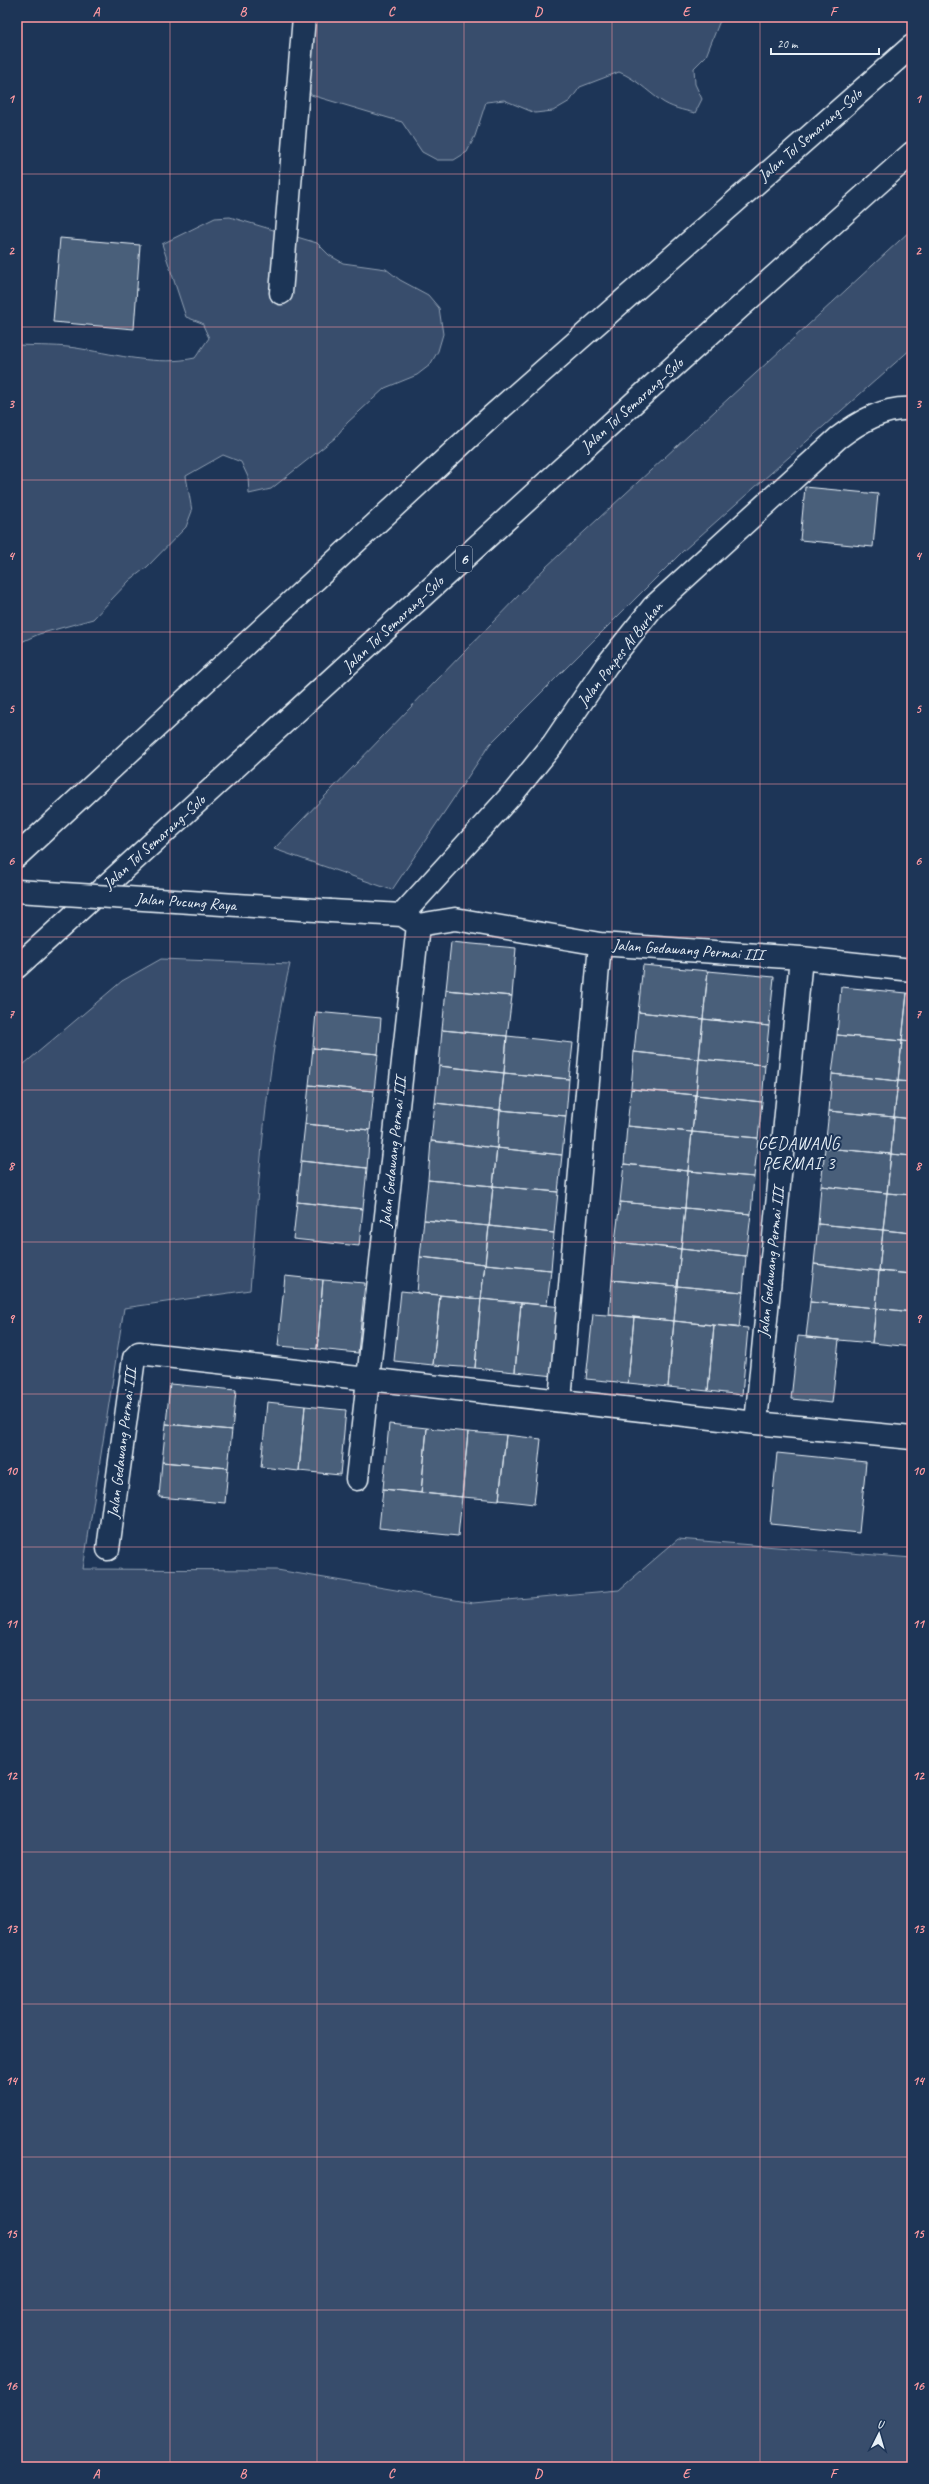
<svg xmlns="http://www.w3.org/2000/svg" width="929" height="2484" viewBox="0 0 929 2484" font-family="Caveat,sans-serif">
  <rect width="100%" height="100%" fill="#1d3557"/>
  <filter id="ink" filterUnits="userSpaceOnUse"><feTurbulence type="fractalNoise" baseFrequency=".025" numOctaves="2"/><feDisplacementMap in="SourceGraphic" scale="8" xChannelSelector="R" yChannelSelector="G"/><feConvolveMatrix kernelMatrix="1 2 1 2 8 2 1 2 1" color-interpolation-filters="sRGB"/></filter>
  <g filter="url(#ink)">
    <path fill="#374d6c" stroke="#909fb2" d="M 304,17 L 724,17 L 719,23 L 706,56 L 694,68 L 695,84 L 702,99 L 695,113 C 683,110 671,108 660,100 C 646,90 636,79 619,72 L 580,87 L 570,101 L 553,111 L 535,113 L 504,100 L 486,102 L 475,136 L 467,152 L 454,160 L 437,160 L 422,152 L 402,122 L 311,95 L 305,80 Z
      M 230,217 L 317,243 L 329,255 L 343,263 L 386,269 L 400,280 L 428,295 L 439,308 L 443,334 L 438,351 L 430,365 L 417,375 L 385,388 L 347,423 L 335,438 L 271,489 L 249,494 L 248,477 L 241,462 L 223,455 L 186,476 L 192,511 L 186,527 L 147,567 L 130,580 L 93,619 L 39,634 L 17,644 L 17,345 C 38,346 61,345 82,349 C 118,355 158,366 195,358 L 209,338 L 202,323 L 186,317 L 162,244 L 215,218 Z
      M 912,229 L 912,348 L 683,551 L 490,744 L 392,890 L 274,849 L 546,567 Z
      M 161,959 L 290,964 C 265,1070 259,1182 250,1290 L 124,1308 L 83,1569 L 277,1570 L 473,1603 L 619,1590 L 678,1539 L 912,1558 L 912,2467 L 17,2467 L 17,1070 L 122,981 Z"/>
    <path fill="#495e7a" stroke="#e8f1f8" d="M 60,238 L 140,245 L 134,329 L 53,322 Z
      M 912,463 L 912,491 L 909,491 Z
      M 805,487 L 878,494 L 873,547 L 800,540 Z
      M 451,942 L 516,948 L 512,996 L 446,990 Z
      M 643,965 L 708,971 L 703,1019 L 638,1012 Z
      M 708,971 L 774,977 L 769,1026 L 703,1019 Z
      M 841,987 L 907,993 L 902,1041 L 837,1035 Z
      M 446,990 L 512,996 L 507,1036 L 442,1030 Z
      M 907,993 L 912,994 L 912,1042 L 902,1041 Z
      M 316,1012 L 381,1018 L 378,1054 L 313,1048 Z
      M 638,1012 L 703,1019 L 699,1059 L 634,1052 Z
      M 703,1019 L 769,1026 L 765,1065 L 699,1059 Z
      M 442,1030 L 507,1036 L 504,1073 L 439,1066 Z
      M 837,1035 L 902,1041 L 898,1081 L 832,1074 Z
      M 507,1036 L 573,1043 L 569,1079 L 504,1073 Z
      M 902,1041 L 912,1042 L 912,1082 L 898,1081 Z
      M 313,1048 L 378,1054 L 374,1091 L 309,1085 Z
      M 634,1052 L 699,1059 L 696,1095 L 631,1089 Z
      M 699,1059 L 765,1065 L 762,1102 L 696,1095 Z
      M 439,1066 L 504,1073 L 500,1110 L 435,1103 Z
      M 504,1073 L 569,1079 L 566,1116 L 500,1110 Z
      M 832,1074 L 898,1081 L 894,1117 L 829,1111 Z
      M 898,1081 L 912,1082 L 912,1119 L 894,1117 Z
      M 309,1085 L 374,1091 L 370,1130 L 305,1124 Z
      M 631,1089 L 696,1095 L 692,1132 L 627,1126 Z
      M 696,1095 L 762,1102 L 758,1138 L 692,1132 Z
      M 435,1103 L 500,1110 L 497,1148 L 431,1141 Z
      M 500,1110 L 566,1116 L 562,1155 L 497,1148 Z
      M 829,1111 L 894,1117 L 891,1154 L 825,1148 Z
      M 894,1117 L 912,1119 L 912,1156 L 891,1154 Z
      M 305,1124 L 370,1130 L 367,1168 L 301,1161 Z
      M 627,1126 L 692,1132 L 688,1171 L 624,1164 Z
      M 692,1132 L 758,1138 L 754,1177 L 688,1171 Z
      M 431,1141 L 497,1148 L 493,1186 L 428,1180 Z
      M 497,1148 L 562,1155 L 558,1192 L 493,1186 Z
      M 825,1148 L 891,1154 L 887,1193 L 821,1186 Z
      M 891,1154 L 912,1156 L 912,1195 L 887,1193 Z
      M 301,1161 L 367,1168 L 363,1209 L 297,1202 Z
      M 624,1164 L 688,1171 L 685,1208 L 620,1202 Z
      M 688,1171 L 754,1177 L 751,1214 L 685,1208 Z
      M 428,1180 L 493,1186 L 489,1226 L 424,1220 Z
      M 493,1186 L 558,1192 L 554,1233 L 489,1226 Z
      M 821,1186 L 887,1193 L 883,1230 L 818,1224 Z
      M 887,1193 L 912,1195 L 912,1233 L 883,1230 Z
      M 297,1202 L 363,1209 L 359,1246 L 293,1239 Z
      M 620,1202 L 685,1208 L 681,1249 L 615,1242 Z
      M 685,1208 L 751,1214 L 746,1256 L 681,1249 Z
      M 424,1220 L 489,1226 L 485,1264 L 420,1257 Z
      M 818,1224 L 883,1230 L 879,1271 L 814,1264 Z
      M 489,1226 L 554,1233 L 551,1270 L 485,1264 Z
      M 883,1230 L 912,1233 L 912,1274 L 879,1271 Z
      M 615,1242 L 681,1249 L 677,1286 L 612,1280 Z
      M 681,1249 L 746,1256 L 743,1292 L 677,1286 Z
      M 420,1257 L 485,1264 L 481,1299 L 417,1293 Z
      M 485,1264 L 551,1270 L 547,1305 L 481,1299 Z
      M 814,1264 L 879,1271 L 876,1308 L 810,1302 Z
      M 879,1271 L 912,1274 L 912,1312 L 876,1308 Z
      M 285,1276 L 323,1280 L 317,1349 L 278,1346 Z
      M 323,1280 L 365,1283 L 358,1353 L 317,1349 Z
      M 612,1280 L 677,1286 L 674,1321 L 609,1315 Z
      M 677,1286 L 743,1292 L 739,1328 L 674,1321 Z
      M 401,1291 L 440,1295 L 433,1365 L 394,1361 Z
      M 440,1295 L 481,1299 L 475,1368 L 433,1365 Z
      M 481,1299 L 521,1303 L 515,1372 L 475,1368 Z
      M 810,1302 L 876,1308 L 872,1343 L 806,1337 Z
      M 521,1303 L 562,1307 L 555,1376 L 515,1372 Z
      M 876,1308 L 912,1312 L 912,1347 L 872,1343 Z
      M 593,1314 L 634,1317 L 628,1383 L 586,1379 Z
      M 634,1317 L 674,1321 L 668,1387 L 628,1383 Z
      M 674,1321 L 714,1325 L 708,1391 L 668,1387 Z
      M 714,1325 L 748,1328 L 742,1395 L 708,1391 Z
      M 798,1336 L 839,1340 L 832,1403 L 791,1399 Z
      M 170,1384 L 236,1390 L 232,1430 L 166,1424 Z
      M 267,1402 L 305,1406 L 299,1471 L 261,1467 Z
      M 305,1406 L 346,1410 L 340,1475 L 299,1471 Z
      M 166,1424 L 232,1430 L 228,1468 L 162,1462 Z
      M 389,1424 L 427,1428 L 421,1493 L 383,1489 Z
      M 427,1428 L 468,1432 L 462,1497 L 421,1493 Z
      M 468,1432 L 506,1435 L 499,1500 L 462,1497 Z
      M 506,1435 L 541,1439 L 534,1504 L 499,1500 Z
      M 777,1453 L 866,1462 L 859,1533 L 770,1524 Z
      M 162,1462 L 228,1468 L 225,1503 L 159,1497 Z
      M 383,1489 L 462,1497 L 458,1536 L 379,1528 Z"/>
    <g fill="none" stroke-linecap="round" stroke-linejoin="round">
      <g stroke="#e8f1f8" stroke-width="25">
        <path id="minor" d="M 281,293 L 304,17
          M 331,911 L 402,915 L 418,925 L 455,919 L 600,944 L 801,958 L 912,970
          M 402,915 L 514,792 L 553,744 L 606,666 L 653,607 L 838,438 C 859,422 884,407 912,409
          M 560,1400 L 600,944
          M 756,1423 L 801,958
          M 357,1479 L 418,925
          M 108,1549 L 134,1358 L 139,1353 L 756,1423 L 912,1438"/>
      </g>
      <g stroke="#e8f1f8" stroke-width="25">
        <path id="motorway" d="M 17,856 L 492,416 L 912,46
          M 17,967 L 662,377 L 912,153"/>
      </g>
      <use href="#minor" stroke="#1d3557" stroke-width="22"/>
      <use href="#motorway" stroke="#1d3557" stroke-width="22"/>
      <g stroke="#e8f1f8" stroke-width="25" stroke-linecap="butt">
        <path id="minor-bridge" d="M 17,891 L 331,911"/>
      </g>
      <use href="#minor-bridge" stroke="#1d3557" stroke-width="22"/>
    </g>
  </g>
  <path fill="none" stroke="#ff9aa2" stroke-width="1" stroke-opacity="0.55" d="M 170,17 L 170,2467M 317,17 L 317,2467M 464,17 L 464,2467M 612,17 L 612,2467M 760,17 L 760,2467M 17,174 L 912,174M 17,327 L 912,327M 17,480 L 912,480M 17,632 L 912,632M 17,784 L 912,784M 17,937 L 912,937M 17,1090 L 912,1090M 17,1242 L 912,1242M 17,1394 L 912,1394M 17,1547 L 912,1547M 17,1700 L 912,1700M 17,1852 L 912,1852M 17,2004 L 912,2004M 17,2157 L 912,2157M 17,2310 L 912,2310"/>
  <g text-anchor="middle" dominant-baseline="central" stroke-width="4" stroke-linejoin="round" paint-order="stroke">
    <rect fill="#1d3557" stroke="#abb9c8" stroke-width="1" x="456" y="546" width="16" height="26" rx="3"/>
    <g font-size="15" font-weight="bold" fill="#e8f1f8">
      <text x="464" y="559">6</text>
    </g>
    <g font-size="16" fill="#e8f1f8" stroke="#1d3557">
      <text transform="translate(810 135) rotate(-41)">Jalan Tol Semarang–Solo</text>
      <text transform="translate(632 405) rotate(-42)">Jalan Tol Semarang–Solo</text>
      <text transform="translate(393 624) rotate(-43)">Jalan Tol Semarang–Solo</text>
      <text transform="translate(620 654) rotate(-52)">Jalan Ponpes Al Burhan</text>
      <text transform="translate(154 842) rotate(-42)">Jalan Tol Semarang–Solo</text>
      <text transform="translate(186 902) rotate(4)">Jalan Pucung Raya</text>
      <text transform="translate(688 950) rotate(4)">Jalan Gedawang Permai III</text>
      <text transform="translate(393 1152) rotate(-84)">Jalan Gedawang Permai III</text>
      <text transform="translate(771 1262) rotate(-84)">Jalan Gedawang Permai III</text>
      <text transform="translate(122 1443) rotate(-83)">Jalan Gedawang Permai III</text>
    </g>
    <g font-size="17" letter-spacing="1" fill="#e8f1f8" stroke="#1d3557">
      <text x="799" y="1143">GEDAWANG<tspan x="799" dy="20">PERMAI 3</tspan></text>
    </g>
  </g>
  <rect width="929" height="2484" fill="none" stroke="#1d3557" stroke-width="44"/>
  <g transform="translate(879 2434) rotate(5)" stroke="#1d3557" stroke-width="3" paint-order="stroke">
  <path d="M0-3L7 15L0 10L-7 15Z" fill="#e8f1f8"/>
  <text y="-6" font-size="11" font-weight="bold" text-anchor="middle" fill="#e8f1f8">U</text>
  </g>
  <path d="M771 48v6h108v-6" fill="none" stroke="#e8f1f8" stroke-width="2"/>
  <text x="777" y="48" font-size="12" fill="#e8f1f8" stroke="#1d3557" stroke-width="3" paint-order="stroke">20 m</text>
  <rect x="22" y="22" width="885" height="2440" fill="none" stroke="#ff9aa2" stroke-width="1.5"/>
  <g font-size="13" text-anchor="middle" font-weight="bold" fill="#ff9aa2">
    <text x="96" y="16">A</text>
    <text x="243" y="16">B</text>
    <text x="391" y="16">C</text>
    <text x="538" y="16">D</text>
    <text x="686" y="16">E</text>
    <text x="833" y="16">F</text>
    <text x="11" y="103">1</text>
    <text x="918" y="103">1</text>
    <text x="11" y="255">2</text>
    <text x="918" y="255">2</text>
    <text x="11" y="408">3</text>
    <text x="918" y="408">3</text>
    <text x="11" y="560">4</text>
    <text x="918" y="560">4</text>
    <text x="11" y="713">5</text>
    <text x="918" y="713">5</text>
    <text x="11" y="865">6</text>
    <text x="918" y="865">6</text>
    <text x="11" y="1018">7</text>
    <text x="918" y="1018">7</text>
    <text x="11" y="1170">8</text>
    <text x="918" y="1170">8</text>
    <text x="11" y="1323">9</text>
    <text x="918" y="1323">9</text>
    <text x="11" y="1475">10</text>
    <text x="918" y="1475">10</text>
    <text x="11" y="1628">11</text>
    <text x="918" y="1628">11</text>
    <text x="11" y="1780">12</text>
    <text x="918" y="1780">12</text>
    <text x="11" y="1933">13</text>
    <text x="918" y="1933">13</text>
    <text x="11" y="2085">14</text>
    <text x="918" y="2085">14</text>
    <text x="11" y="2238">15</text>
    <text x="918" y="2238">15</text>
    <text x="11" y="2390">16</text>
    <text x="918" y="2390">16</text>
    <text x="96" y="2478">A</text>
    <text x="243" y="2478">B</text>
    <text x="391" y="2478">C</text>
    <text x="538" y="2478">D</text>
    <text x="686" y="2478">E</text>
    <text x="833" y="2478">F</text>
  </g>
</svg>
